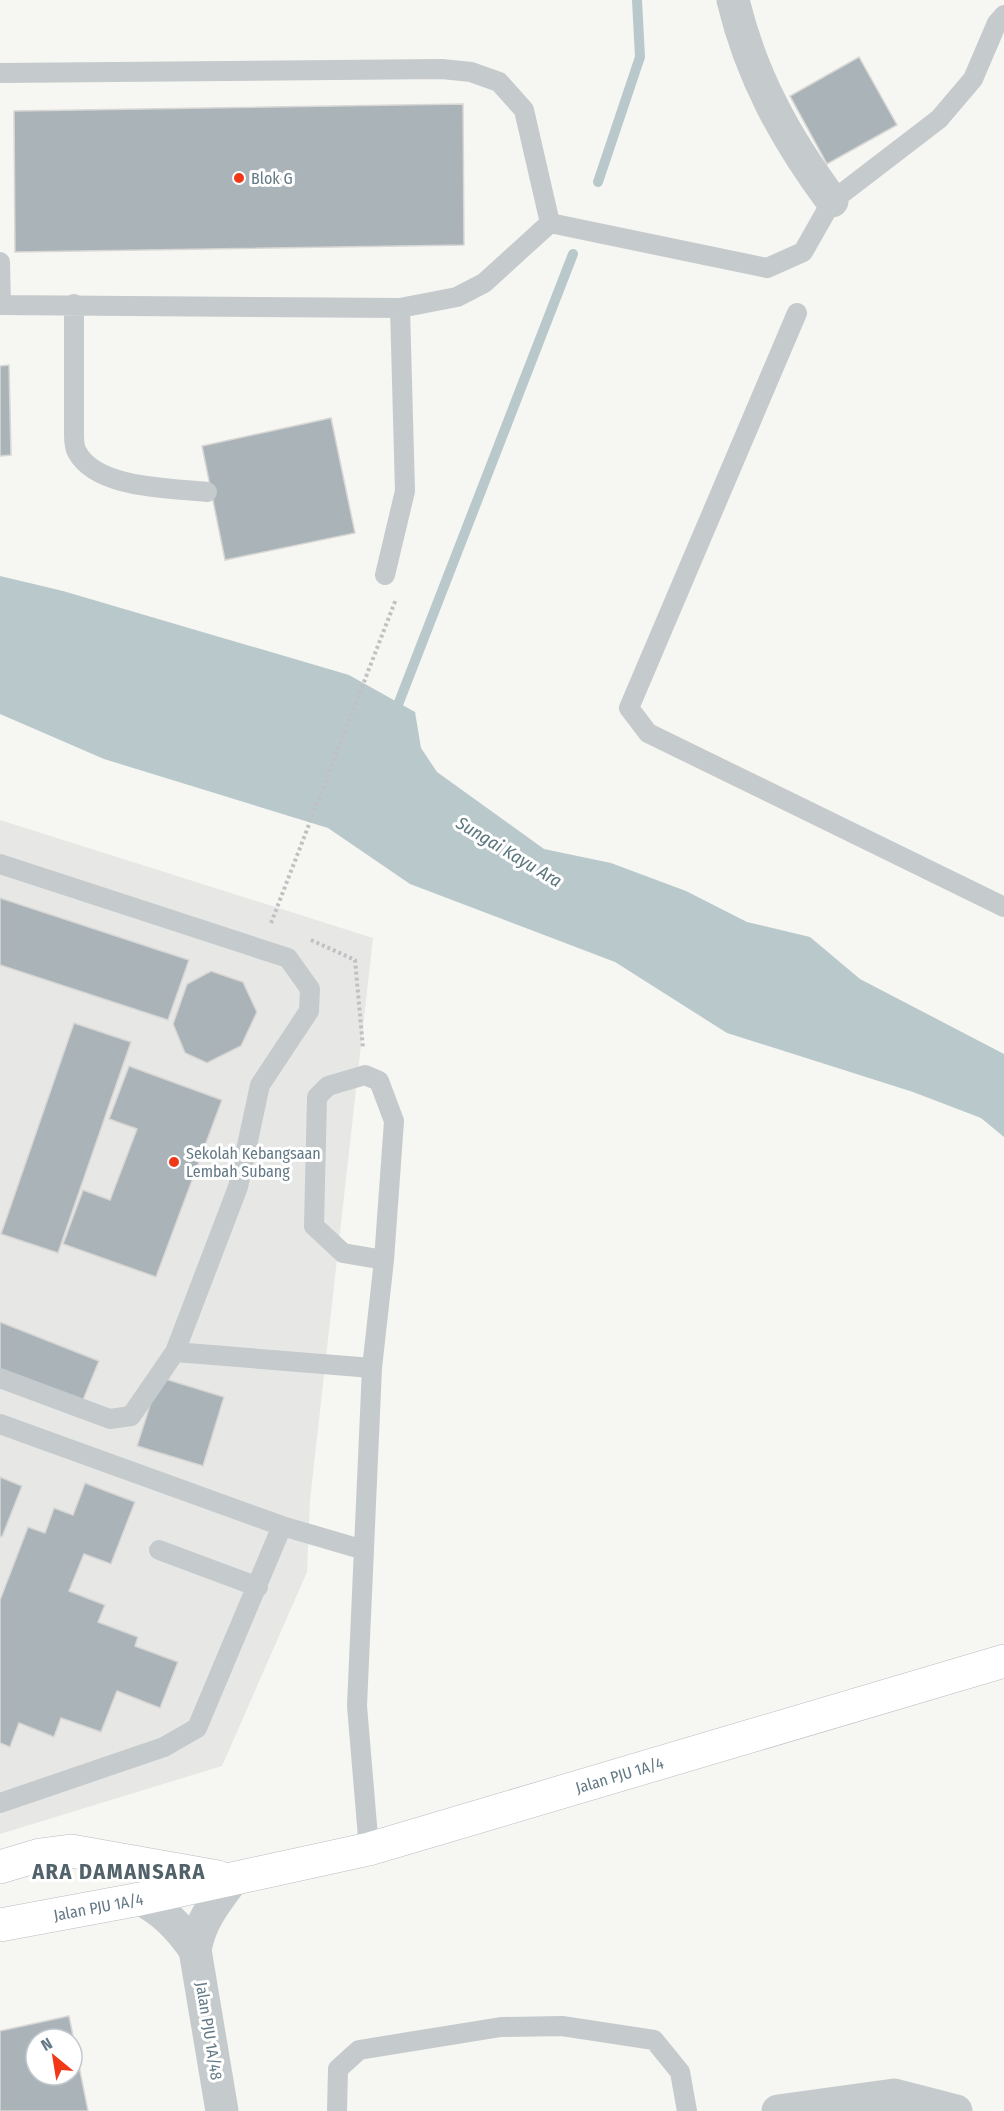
<svg xmlns="http://www.w3.org/2000/svg" width="1004" height="2111" viewBox="0 0 1004 2111" font-family="'Fira Sans Condensed',sans-serif">
  <rect width="100%" height="100%" fill="#f6f6f2"/>
  <path fill="#e7e8e6" d="M 0,820 L 373,938 L 310,1500 L 307,1572 L 222,1766 L 0,1834 Z"/>
  <path fill="#b9c9cb" d="M 0,576 L 63,591 L 349,675 L 415,712 L 421,748 L 437,772 L 544,849 L 611,863 L 686,891 L 747,922 L 810,937 L 860,979 L 1004,1054 L 1004,1137 L 981,1118 L 913,1092 L 727,1033 L 615,962 L 410,884 L 328,828 L 104,759 L 0,714 Z"/>
  <g fill="none" stroke-linecap="round" stroke-linejoin="round">
    <path stroke="#b9c9cb" stroke-width="10" d="M 598,182 L 640,57 L 637,0
      M 394,715 L 573,254"/>
  </g>
  <path fill="#aab4b8" stroke="#d8d7d5" stroke-width="1.5" fill-rule="evenodd" d="M 859,57 L 897,125 L 827,164 L 790,96 Z
    M 463,104 L 464,245 L 15,252 L 14,111 Z
    M 9,365 L 11,455 L 0,456 L 0,366 Z
    M 331,418 L 355,533 L 225,560 L 202,446 Z
    M 0,898 L 189,960 L 168,1020 L 0,965 Z
    M 211,971 L 243,982 L 257,1012 L 241,1046 L 207,1063 L 185,1053 L 173,1024 L 187,984 Z
    M 74,1023 L 131,1042 L 58,1253 L 1,1234 Z
    M 129,1066 L 222,1100 L 156,1277 L 63,1244 L 83,1190 L 110,1200 L 137,1129 L 109,1119 Z
    M 0,1322 L 99,1361 L 81,1405 L 0,1373 Z
    M 159,1377 L 224,1397 L 203,1466 L 137,1446 Z
    M 0,1477 L 22,1486 L 2,1537 L 0,1536 Z
    M 85,1483 L 135,1502 L 111,1564 L 84,1554 L 69,1591 L 105,1605 L 98,1622 L 138,1637 L 135,1646 L 178,1662 L 160,1708 L 117,1691 L 101,1732 L 61,1718 L 54,1737 L 19,1723 L 10,1747 L 0,1743 L 0,1600 L 28,1527 L 45,1533 L 54,1508 L 73,1515 Z
    M 69,2016 L 88,2111 L 0,2111 L 0,2031 ZM 36,2039 L 72,2039 L 72,2075 L 36,2075 Z"/>
  <g fill="none" stroke-linecap="round" stroke-linejoin="round">
    <g stroke="#b7bdc1" stroke-width="34">
      <g id="secondary">
        <path d="M 0,1867 L 40,1855 L 71,1851 L 218,1877"/>
        <path id="s1" d="M 0,1925 L 140,1899 L 369,1849 L 1004,1661"/>
      </g>
    </g>
    <path stroke="#bfc1c3" stroke-width="4" stroke-dasharray="3 3" stroke-linecap="butt" d="M 271,923 L 396,599
      M 311,940 L 355,960 L 363,1048"/>
    <path stroke="#c5cacc" stroke-width="20" d="M 0,73 L 442,69 L 471,72 L 499,82 L 524,110 L 550,223 L 484,283 L 457,297 L 400,308 L 0,305
      M 550,223 L 767,268 L 803,252 L 832,201 L 939,119 L 973,79 L 997,23 L 1004,15
      M 0,262 L 1,305
      M 74,304 L 74,434 C 74,439 74,447 77,452 C 97,489 170,488 207,492
      M 797,313 L 629,708 L 648,733 L 1004,907
      M 385,575 L 405,491 L 400,308
      M 0,864 L 288,958 L 310,989 L 309,1011 L 260,1085 L 238,1187 L 175,1352
      M 365,1075 L 379,1081 L 394,1121 L 384,1260 L 343,1253 L 314,1226 L 317,1097 L 328,1086 Z
      M 0,1378 L 110,1419 L 131,1416 L 175,1352 L 372,1368
      M 0,1424 L 282,1526 L 364,1550
      M 159,1550 L 258,1587
      M 0,1803 L 164,1747 L 197,1728 L 282,1526
      M 369,1849 L 357,1706 L 372,1368 L 384,1260
      M 337,2111 L 338,2069 L 359,2050 L 501,2027 L 562,2026 L 654,2040 L 680,2072 L 687,2111"/>
    <path stroke="#c5cacc" stroke-width="33" d="M 733,0 C 751,76 786,139 832,201
      M 140,1899 C 164,1911 180,1928 195,1950
      M 222,2111 L 195,1950 C 200,1921 215,1903 232,1880
      M 778,2111 L 894,2095 L 956,2111"/>
    <use href="#secondary" stroke="#fff" stroke-width="33"/>
  </g>
  <g fill="#f03819" stroke="#fff" stroke-width="2">
    <circle cx="239" cy="178" r="6"/>
    <circle cx="174" cy="1162" r="6"/>
  </g>
  <g text-anchor="middle" dominant-baseline="central" stroke-width="6" stroke-linejoin="round" paint-order="stroke">
    <g font-size="16" fill="#637986" stroke="#fff" text-anchor="start">
      <text x="251" y="178">Blok G</text>
      <text x="186" y="1153">Sekolah Kebangsaan<tspan x="186" dy="18">Lembah Subang</tspan></text>
    </g>
    <g font-size="16" fill="#637986" stroke="#fff">
      <text stroke="none"><textPath href="#s1" startOffset="638">Jalan PJU 1A/4</textPath></text>
      <text stroke="none"><textPath href="#s1" startOffset="100">Jalan PJU 1A/4</textPath></text>
      <text transform="translate(209 2031) rotate(81)">Jalan PJU 1A/48</text>
    </g>
    <g font-size="18" font-style="italic" fill="#5a767c" stroke="#fff">
      <text transform="translate(509 852) rotate(31)">Sungai Kayu Ara</text>
    </g>
    <g font-size="22" font-weight="bold" letter-spacing="1.5" fill="#51626a" stroke="#fff">
      <text x="119" y="1871">ARA DAMANSARA</text>
    </g>
  </g>
  <g transform="translate(54 2057) rotate(330)"><circle r="28" fill="#ffffff" stroke="#c1c9cf" stroke-width="1.5"/>
  <path d="M0-4.5L10 22L0 15L-10 22Z" fill="#f03819"/>
  <text y="-9" font-size="16" font-weight="bold" text-anchor="middle" fill="#637986">N</text>
  </g>
</svg>
